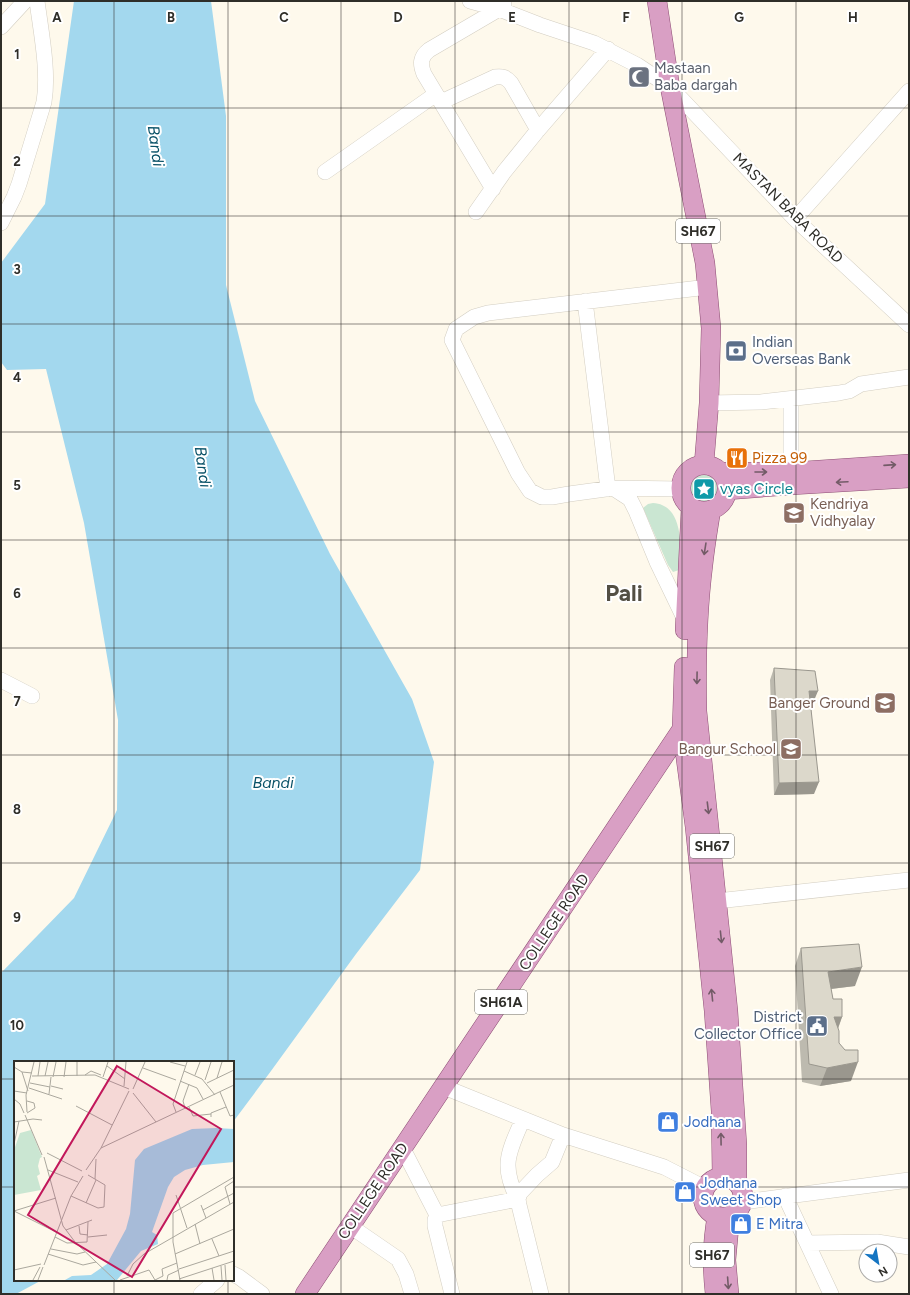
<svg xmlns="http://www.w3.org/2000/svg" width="910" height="1295" viewBox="0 0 910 1295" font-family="Figtree,sans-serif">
  <rect width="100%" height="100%" fill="#fef9ec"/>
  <path fill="#cae6d2" d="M690 489a14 14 0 1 1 28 0a14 14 0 1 1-28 0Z
    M 653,503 C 684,505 680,546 682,569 L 673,572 L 668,565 L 643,508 L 648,504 Z"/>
  <path fill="#a3d8ee" d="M 74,1 L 211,1 L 226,116 L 226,285 L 255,401 L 330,554 L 412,699 L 434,762 L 420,870 L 356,954 L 271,1071 L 233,1122 L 233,1062 L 15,1062 L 15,1280 L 42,1280 L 16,1294 L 1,1294 L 1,973 L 74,898 L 117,810 L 118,720 L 84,523 L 46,369 L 7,370 L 1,362 L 1,263 L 45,204 Z"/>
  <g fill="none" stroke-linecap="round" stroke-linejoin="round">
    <g stroke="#d3cec2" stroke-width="16">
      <path id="minor" d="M 470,1 L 499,9 L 540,25 L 594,43 L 637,65 L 670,87 L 795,219 L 909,325
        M 1,27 L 25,1
        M 441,102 L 495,77 C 502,76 506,77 511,83 L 538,130
        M 325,172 L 436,94
        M 493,189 L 424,74 C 420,64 420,57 429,50 L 499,9 L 504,5
        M 476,212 L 504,172 L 538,130 L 608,49
        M 795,219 L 909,91
        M 1,223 L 14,197 L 19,184 L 44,102 C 49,71 41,32 37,1
        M 585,301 L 608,489
        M 791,399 L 791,481
        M 709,403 L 761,402 L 839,393 L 849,391 L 861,384 L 909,377
        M 613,488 L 630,499 L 636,511 L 657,562 L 685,620
        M 680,489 L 613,488 L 569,494 L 552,497 L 542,497 L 530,491 L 518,473 L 452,340 L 456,329 L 474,317 L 488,313 L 708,287
        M 1,680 L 32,696
        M 717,901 L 909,880
        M 444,1087 L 563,1135 L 664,1167 L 705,1188
        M 402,1147 L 437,1215
        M 785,1196 L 831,1294
        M 518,1199 C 500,1166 509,1151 523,1119
        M 743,1202 L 909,1180
        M 350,1226 L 398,1259 L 406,1274 L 412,1294
        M 807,1243 L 877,1242 L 909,1247
        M 233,1274 L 239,1277 L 262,1294
        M 201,1294 L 217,1280
        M 452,1294 L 435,1226 L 435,1220 L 437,1215 L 518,1199
        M 541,1294 L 519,1205 L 518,1199 L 520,1193 L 537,1175 L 552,1162 L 563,1135"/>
    </g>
    <g stroke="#8d4e74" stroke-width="20">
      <path id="major" d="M 657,1 L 670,87 L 705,263 L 711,328 L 709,403 L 704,464
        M681 488a23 23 0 1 1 46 0a23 23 0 1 1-46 0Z
        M 722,472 L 790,472 L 909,464
        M 727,490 L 791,485 L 909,478
        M 711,510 C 708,528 705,546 703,565 C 697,613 696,663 697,711 L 728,1011 L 737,1145 L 737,1183
        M 685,630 L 691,507
        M 684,667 L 682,729 L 695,827 L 714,1011 L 721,1111 L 722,1178
        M703 1197a20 20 0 1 1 40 0a20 20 0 1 1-40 0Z
        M 305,1294 L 682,729 L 697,711
        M 715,1294 C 712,1266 712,1245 717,1216
        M 729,1294 L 726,1260 L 730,1216"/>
    </g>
    <use href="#minor" stroke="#fff" stroke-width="15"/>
    <use href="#major" stroke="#d99fc4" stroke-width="19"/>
  </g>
  <path fill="#bdbaaf" d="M 774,668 L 813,703 L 811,703 L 814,794 L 774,795 L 770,680 Z
    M 801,948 L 855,986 L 831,989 L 833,999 L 842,1017 L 838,1029 L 839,1043 L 851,1081 L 820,1086 L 802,1082 L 795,966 Z"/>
  <path fill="#9a978e" d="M 809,691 L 818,691 L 813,703 L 805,703 Z
    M 819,782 L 814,794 L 774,795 L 779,783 Z
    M 862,967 L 855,986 L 822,990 L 828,972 Z
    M 834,1017 L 842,1017 L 835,1036 Z
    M 858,1062 L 851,1081 L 820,1086 L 827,1068 Z"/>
  <path fill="#dcd8cb" stroke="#9a978e" d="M 774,668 L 815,671 L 818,691 L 809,691 L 819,782 L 779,783 Z
    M 859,944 L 862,967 L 828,972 L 833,999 L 842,999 L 842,1017 L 834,1017 L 839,1031 L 839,1043 L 845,1050 L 858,1050 L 858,1062 L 827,1068 L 809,1064 L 801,948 Z"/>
  <defs><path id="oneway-shaft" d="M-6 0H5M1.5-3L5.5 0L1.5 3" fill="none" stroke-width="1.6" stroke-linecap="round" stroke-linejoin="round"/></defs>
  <g stroke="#735b67">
    <use href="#oneway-shaft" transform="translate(890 465) rotate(-4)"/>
    <use href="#oneway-shaft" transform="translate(761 472)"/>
    <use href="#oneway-shaft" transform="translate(842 482) rotate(177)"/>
    <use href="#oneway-shaft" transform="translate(705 549) rotate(99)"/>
    <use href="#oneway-shaft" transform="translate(697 678) rotate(91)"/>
    <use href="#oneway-shaft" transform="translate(708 808) rotate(83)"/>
    <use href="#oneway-shaft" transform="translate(721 937) rotate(84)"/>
    <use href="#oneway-shaft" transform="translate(712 995) rotate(-96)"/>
    <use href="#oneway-shaft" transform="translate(721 1139) rotate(-91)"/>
    <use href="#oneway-shaft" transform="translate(728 1283) rotate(86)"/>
  </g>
  <path fill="none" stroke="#2f2e29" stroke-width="1" stroke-opacity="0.55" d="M 114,1 L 114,1062M 228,1 L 228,1062M 341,1 L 341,1294M 455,1 L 455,1294M 569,1 L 569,1294M 682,1 L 682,1294M 796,1 L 796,1294M 1,108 L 909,108M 1,216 L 909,216M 1,324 L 909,324M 1,432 L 909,432M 1,540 L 909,540M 1,648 L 909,648M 1,755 L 909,755M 1,863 L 909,863M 1,971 L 909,971M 1,1079 L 15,1079M 233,1079 L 909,1079M 1,1187 L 15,1187M 233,1187 L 909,1187M 114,1280 L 114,1294M 228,1280 L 228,1294"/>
  <defs>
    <g id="mosque-square" transform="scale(1.15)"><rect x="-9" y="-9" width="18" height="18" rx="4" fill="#6b7280" stroke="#fff"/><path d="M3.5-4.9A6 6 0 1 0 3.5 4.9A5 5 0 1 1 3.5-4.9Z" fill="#fff"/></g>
    <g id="bank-square" transform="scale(1.15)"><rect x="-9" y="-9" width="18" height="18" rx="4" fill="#5c6f8a" stroke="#fff"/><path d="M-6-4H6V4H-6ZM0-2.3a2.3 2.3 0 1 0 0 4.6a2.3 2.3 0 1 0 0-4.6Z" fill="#fff"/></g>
    <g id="restaurant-square" transform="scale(1.15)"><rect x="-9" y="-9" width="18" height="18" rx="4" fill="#e8710a" stroke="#fff"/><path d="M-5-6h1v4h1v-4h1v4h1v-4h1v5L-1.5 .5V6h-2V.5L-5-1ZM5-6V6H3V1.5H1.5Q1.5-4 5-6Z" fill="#fff"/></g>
    <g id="sight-square" transform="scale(1.15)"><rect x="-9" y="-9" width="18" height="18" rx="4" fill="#0f9aa8" stroke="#fff"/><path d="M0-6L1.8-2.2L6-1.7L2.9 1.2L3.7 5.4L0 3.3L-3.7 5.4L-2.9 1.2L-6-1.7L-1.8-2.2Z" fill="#fff"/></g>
    <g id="school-square" transform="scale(1.15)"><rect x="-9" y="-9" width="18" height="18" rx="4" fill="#8d6e63" stroke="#fff"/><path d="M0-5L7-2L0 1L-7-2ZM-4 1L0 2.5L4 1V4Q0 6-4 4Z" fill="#fff"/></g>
    <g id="civic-square" transform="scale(1.15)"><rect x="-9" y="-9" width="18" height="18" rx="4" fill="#5c6f8a" stroke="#fff"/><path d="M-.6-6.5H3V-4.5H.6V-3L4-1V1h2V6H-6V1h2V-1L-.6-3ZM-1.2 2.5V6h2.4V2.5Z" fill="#fff"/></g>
    <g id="shop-square" transform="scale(1.15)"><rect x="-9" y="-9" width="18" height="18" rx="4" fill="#3f7fe0" stroke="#fff"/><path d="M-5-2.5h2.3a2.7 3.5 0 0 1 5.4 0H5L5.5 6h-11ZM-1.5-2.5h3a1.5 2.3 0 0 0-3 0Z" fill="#fff"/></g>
  </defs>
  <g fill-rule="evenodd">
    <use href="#mosque-square" x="639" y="77"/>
    <use href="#bank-square" x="736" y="351"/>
    <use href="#restaurant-square" x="737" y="458"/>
    <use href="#sight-square" x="704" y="489"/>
    <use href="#school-square" x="794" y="513"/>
    <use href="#school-square" x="885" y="703"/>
    <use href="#school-square" x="791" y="749"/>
    <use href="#civic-square" x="817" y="1026"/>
    <use href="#shop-square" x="668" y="1122"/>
    <use href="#shop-square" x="685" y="1192"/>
    <use href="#shop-square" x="741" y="1224"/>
  </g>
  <g text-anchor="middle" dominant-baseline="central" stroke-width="4" stroke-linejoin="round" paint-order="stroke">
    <g fill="#fff" stroke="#6d6d69" stroke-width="1">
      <rect x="676" y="219" width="44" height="24" rx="3"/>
      <rect x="690" y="834" width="44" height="24" rx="3"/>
      <rect x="475" y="990" width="52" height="24" rx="3"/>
      <rect x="690" y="1243" width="44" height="24" rx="3"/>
    </g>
    <g font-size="14" font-weight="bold" fill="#2f2e29">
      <text x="698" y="231">SH67</text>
      <text x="712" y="846">SH67</text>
      <text x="501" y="1002">SH61A</text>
      <text x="712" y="1255">SH67</text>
    </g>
    <g font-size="15" fill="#5b616d" stroke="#fff" text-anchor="start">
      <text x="654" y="68">Mastaan<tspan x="654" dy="17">Baba dargah</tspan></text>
    </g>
    <g font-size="15" fill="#2f2e29" stroke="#fff">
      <text transform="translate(788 208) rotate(45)">MASTAN BABA ROAD</text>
      <text transform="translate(554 922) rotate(-56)">COLLEGE ROAD</text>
      <text transform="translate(373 1191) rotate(-56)">COLLEGE ROAD</text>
    </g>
    <g font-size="15" fill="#4e5e75" stroke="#fff" text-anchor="start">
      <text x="752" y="342">Indian<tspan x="752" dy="17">Overseas Bank</tspan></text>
      <text x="802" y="1017" text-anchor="end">District<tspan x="802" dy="17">Collector Office</tspan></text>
    </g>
    <g font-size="15" fill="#c56008" stroke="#fff" text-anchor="start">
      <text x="752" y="458">Pizza 99</text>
    </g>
    <g font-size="15" fill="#0d838f" stroke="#fff" text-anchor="start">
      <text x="720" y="489">vyas Circle</text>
    </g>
    <g font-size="15" fill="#785e54" stroke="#fff" text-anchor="end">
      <text x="810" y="504" text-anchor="start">Kendriya<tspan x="810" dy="17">Vidhyalay</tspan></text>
      <text x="870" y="703">Banger Ground</text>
      <text x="776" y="749">Bangur School</text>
    </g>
    <g font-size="15" fill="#366cbe" stroke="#fff" text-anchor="start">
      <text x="684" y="1122">Jodhana</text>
      <text x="700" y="1183">Jodhana<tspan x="700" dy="17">Sweet Shop</tspan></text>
      <text x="756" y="1224">E Mitra</text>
    </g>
    <g font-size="16" font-style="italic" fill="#095268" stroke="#fff">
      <text transform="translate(156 146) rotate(82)">Bandi</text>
      <text transform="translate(203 467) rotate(82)">Bandi</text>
      <text x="273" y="782">Bandi</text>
    </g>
    <g font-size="23" font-weight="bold" fill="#534f44" stroke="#fff">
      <text x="624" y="593">Pali</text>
    </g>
  </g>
  <g transform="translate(14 1061)">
    <rect width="220" height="220" fill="#fef9ec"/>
    <path d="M 17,69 L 28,96 L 26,97 L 24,105 L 26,113 L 23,115 L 27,129 L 0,134 L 0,89 L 6,72 Z" fill="#cae6d2"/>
    <path d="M 202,67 L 220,68 L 220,101 L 189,104 L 171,109 L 160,116 L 154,126 L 138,171 L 143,174 L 144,183 L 127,190 L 103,219 L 51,219 L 58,215 L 77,214 L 93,203 L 112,168 L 116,153 L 121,99 L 130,88 L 178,68 Z" fill="#a3d8ee"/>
    <path fill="none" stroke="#aba89e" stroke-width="1" d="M 156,1 L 171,5M 93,5 L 111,18M 0,6 L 8,11 L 18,12M 129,7 L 162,19M 170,10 L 188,18 L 201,34M 8,11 L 14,30M 71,14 L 77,10 L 87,14M 181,14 L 186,1M 18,15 L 81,14 L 115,28M 24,15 L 26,1M 31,15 L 34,1M 63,15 L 63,1M 39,16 L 42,1M 50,16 L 52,1M 89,16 L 94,1M 203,17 L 208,1M 191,19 L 197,1M 166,20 L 183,27 L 189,38M 16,22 L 36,26M 193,22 L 220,9M 37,25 L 49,28M 110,25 L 112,1M 15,27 L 48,38M 119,28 L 131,1M 0,30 L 13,32M 206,31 L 216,55 L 220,54M 119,32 L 142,61M 35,33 L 37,16M 0,38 L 6,43 L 10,52M 13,40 L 20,42 L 21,47 L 13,52M 62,45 L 98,64M 175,46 L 179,55 L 197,53M 171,47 L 169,40 L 175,23M 13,51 L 12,34 L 20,1M 162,51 L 159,43 L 173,1M 11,54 L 28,94M 197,56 L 197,52 L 212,46M 0,61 L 19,58 L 28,59M 0,83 L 5,60M 87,87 L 220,24M 33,92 L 68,110M 30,96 L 49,165 L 61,181 L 101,219M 34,109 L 64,121M 72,109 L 87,87 L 115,30M 81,118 L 82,98M 162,134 L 173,167M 57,135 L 84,147 L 90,146 L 91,124 L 74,114M 72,142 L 82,119M 216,143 L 211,126 L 220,120M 187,144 L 192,157M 189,149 L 220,132M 0,150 L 42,171M 0,150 L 42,137M 181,163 L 186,183M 65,165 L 66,173 L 74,174M 52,169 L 78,159M 41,176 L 53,182 L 73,181 L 74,161M 74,176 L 93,174M 198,178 L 205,195M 37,188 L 63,193 L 71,191M 34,193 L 69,204 L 82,201M 161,193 L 220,168M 30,204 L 57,135 L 69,115M 211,204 L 212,219M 207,205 L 208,219M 198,207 L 200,219M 165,208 L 220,190M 0,209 L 27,203M 113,215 L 119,203 L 130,193 L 220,141M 165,218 L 220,200M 19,219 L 26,206M 24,219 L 29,206M 106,219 L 135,209 L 141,219M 141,219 L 149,215 L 148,208 L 163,202M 153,219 L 154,214 L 165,209M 166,219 L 159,181 L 159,152 L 220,116"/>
    <path fill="#c2185b" fill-opacity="0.15" stroke="#c2185b" stroke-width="2" d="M 103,5 L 207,68 L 118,216 L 14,154 Z"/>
    <rect width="220" height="220" fill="none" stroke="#2f2e29" stroke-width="2"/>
  </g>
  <g font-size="13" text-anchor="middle" font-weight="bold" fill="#2f2e29" stroke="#fff" stroke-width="4" stroke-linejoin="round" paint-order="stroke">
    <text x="57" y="22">A</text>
    <text x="171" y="22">B</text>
    <text x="284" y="22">C</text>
    <text x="398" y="22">D</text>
    <text x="512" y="22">E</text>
    <text x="626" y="22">F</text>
    <text x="739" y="22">G</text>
    <text x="853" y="22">H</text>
    <text x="17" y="59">1</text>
    <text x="17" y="166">2</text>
    <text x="17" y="274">3</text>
    <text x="17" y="382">4</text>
    <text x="17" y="490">5</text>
    <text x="17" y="598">6</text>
    <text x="17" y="706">7</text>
    <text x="17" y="814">8</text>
    <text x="17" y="922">9</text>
    <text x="17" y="1030">10</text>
  </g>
  <rect width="910" height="1295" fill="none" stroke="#2f2e29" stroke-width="4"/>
  <g transform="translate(878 1263) rotate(149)"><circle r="19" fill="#ffffff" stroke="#acaba9"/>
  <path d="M0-3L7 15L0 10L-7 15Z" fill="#1575c2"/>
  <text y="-6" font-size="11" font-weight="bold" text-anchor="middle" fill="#2f2e29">N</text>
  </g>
</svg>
